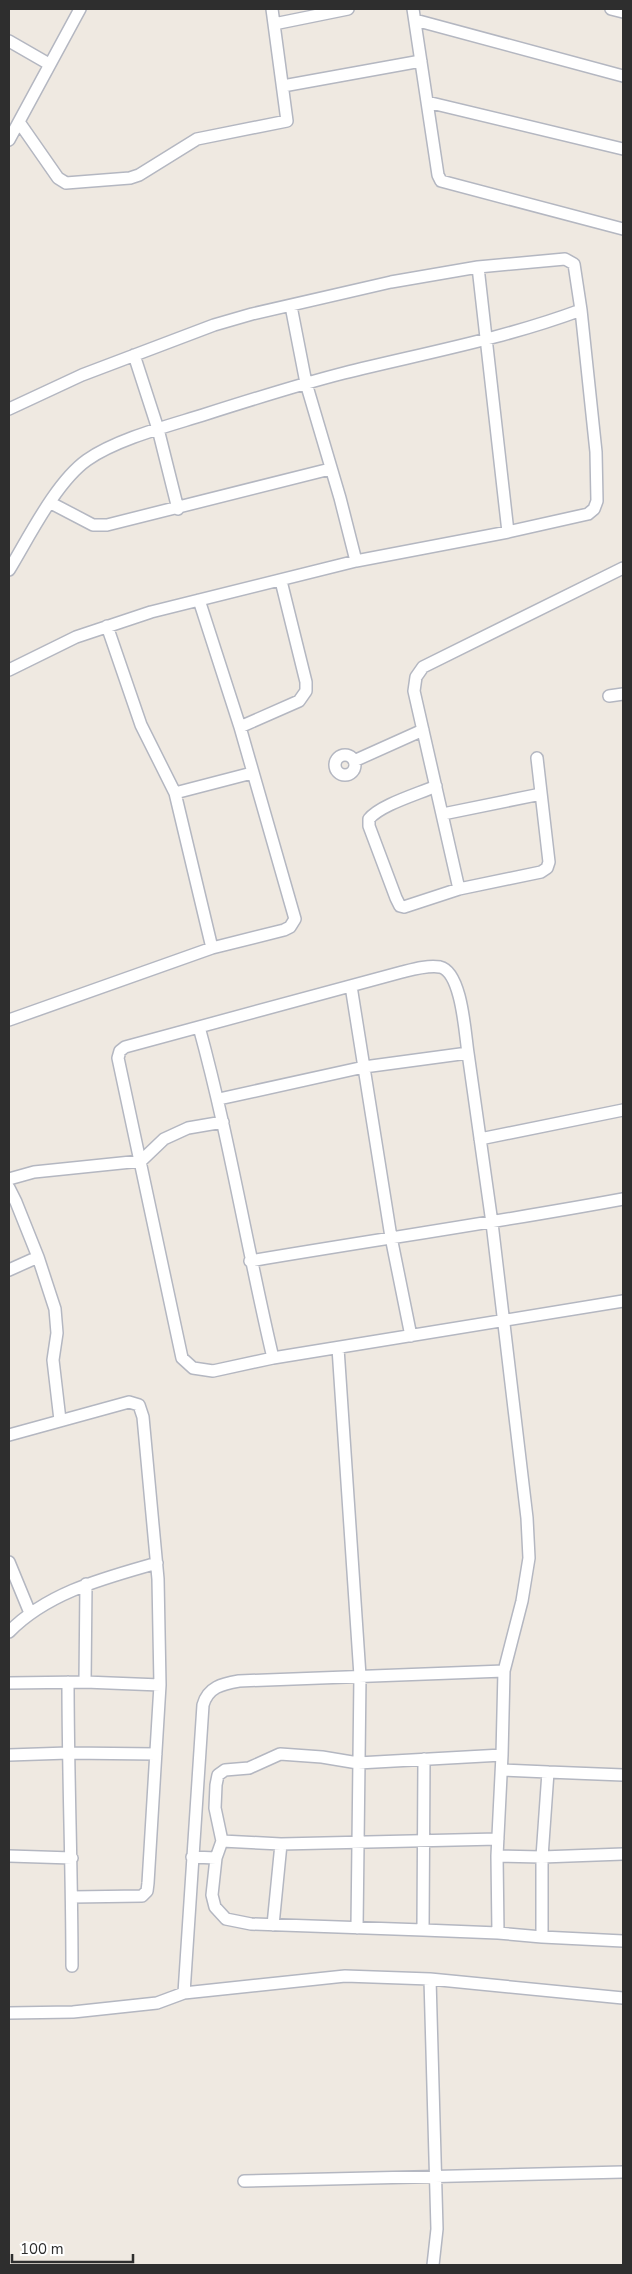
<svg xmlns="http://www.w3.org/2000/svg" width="632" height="2274" viewBox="0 0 632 2274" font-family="'Nunito Sans',sans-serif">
  <rect width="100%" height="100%" fill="#efe9e1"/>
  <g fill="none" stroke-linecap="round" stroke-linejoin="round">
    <g stroke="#b4b7c1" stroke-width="14">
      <path id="minor" d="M 413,9 L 438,175 L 441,181 L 623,229
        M 611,9 L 623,12
        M 415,20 L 623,76
        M 274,24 L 348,9
        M 9,41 L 49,64
        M 283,86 L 421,61
        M 427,102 L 623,149
        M 19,122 L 58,178 L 66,183 L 130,178 L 139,175 L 197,139 L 287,121 L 272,9
        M 9,140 L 80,9
        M 478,267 L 508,532
        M 291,306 L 306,383 L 340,498 L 356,561
        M 134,355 L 158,429 L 178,509
        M 9,409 L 82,375 L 214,325 L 252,314 L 391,282 L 478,267 L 565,259 L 574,264 L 581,310 L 596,452 L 597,501 L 594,509 L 588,514 L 508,532 L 356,561 L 151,612 L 76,637 L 9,670
        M 51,503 L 93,525 L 107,525 L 330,469
        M 9,570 C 29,537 56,482 87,460 C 117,439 168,426 203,415 C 250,400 297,385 344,373 C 425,353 503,339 581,310
        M 107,626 L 141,725 L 175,793 L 212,948
        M 609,696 L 623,694
        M 240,727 L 299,701 L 306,691 L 306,682 L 281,581
        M335 765a10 10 0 1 1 20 0a10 10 0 1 1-20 0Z
        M 354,761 L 423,730
        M 436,786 C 418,794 380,805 369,819 L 369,826 L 396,898 L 400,906 L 404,907 L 459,889 L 541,872 L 547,868 L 549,862 L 537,758
        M 175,793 L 252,773
        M 443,814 L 541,794
        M 459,889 L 414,691 L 416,677 L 423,667 L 623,568
        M 351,986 L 391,1237 L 411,1336
        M 9,1020 L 212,948 L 284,930 L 290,927 L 295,919 L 240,727 L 199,600
        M 199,1027 C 229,1136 247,1248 273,1358
        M 468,1053 C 465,1034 462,972 440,967 C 428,965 414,969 402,972 L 125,1047 L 120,1051 L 118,1058 L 182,1358 L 193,1368 L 213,1371 L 273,1358 L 623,1301
        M 219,1099 L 364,1067 L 468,1053 L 492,1223 L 527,1518 L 529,1558 L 522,1601 L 504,1671 L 502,1755
        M 480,1139 L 623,1110
        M 9,1179 L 34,1172 L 141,1161 L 164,1139 L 188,1128 L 223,1122
        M 9,1188 L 16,1202 L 38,1257 L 55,1309 L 57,1333 L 53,1360 L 60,1420
        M 250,1261 C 374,1240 499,1222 623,1199
        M 9,1270 L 38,1257
        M 338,1348 L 360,1676 L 357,1928
        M 9,1435 L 129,1402 L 139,1405 L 143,1417 L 158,1579 L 160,1685 L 148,1883 L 147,1891 L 142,1896 L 72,1897
        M 9,1562 L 30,1613
        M 9,1632 C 48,1592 105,1578 157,1563
        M 68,1682 C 68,1777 72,1871 72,1966
        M 85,1682 L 86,1584
        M 9,1683 L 85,1682 L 160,1685
        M 9,1755 L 68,1753 L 156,1754
        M 424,1759 L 423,1930 L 251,1924 L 226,1919 L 215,1907 L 212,1895 L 216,1858 L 222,1841 L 215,1808 L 216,1785 L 218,1775 L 225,1770 L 249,1768 L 280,1754 L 322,1757 L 358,1763 L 502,1755 L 497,1856 L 498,1933 L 542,1937 L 623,1941
        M 502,1770 L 548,1772 L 542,1857 L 542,1937
        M 548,1772 L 623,1775
        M 222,1841 L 281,1844 L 498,1839
        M 9,1856 L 72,1858
        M 497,1856 L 542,1857 L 623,1854
        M 192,1857 L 216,1858
        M 273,1925 L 281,1844
        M 423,1930 L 498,1933
        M 430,1979 L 437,2229 L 433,2265
        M 184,1993 L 203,1705 C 208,1687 222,1684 239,1681 L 504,1671
        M 9,2013 L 73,2012 L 157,2003 L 184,1993 L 345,1976 L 430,1979 L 623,1998
        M 244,2181 L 623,2172"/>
    </g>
    <use href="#minor" stroke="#fff" stroke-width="11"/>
  </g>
  <rect width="632" height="2274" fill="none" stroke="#2e2e2e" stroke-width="20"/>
  <path d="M12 2254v8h121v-8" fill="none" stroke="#2e2e2e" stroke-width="2.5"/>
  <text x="20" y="2254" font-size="15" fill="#2e2e2e" stroke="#ffffff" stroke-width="4" paint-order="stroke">100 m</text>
</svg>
